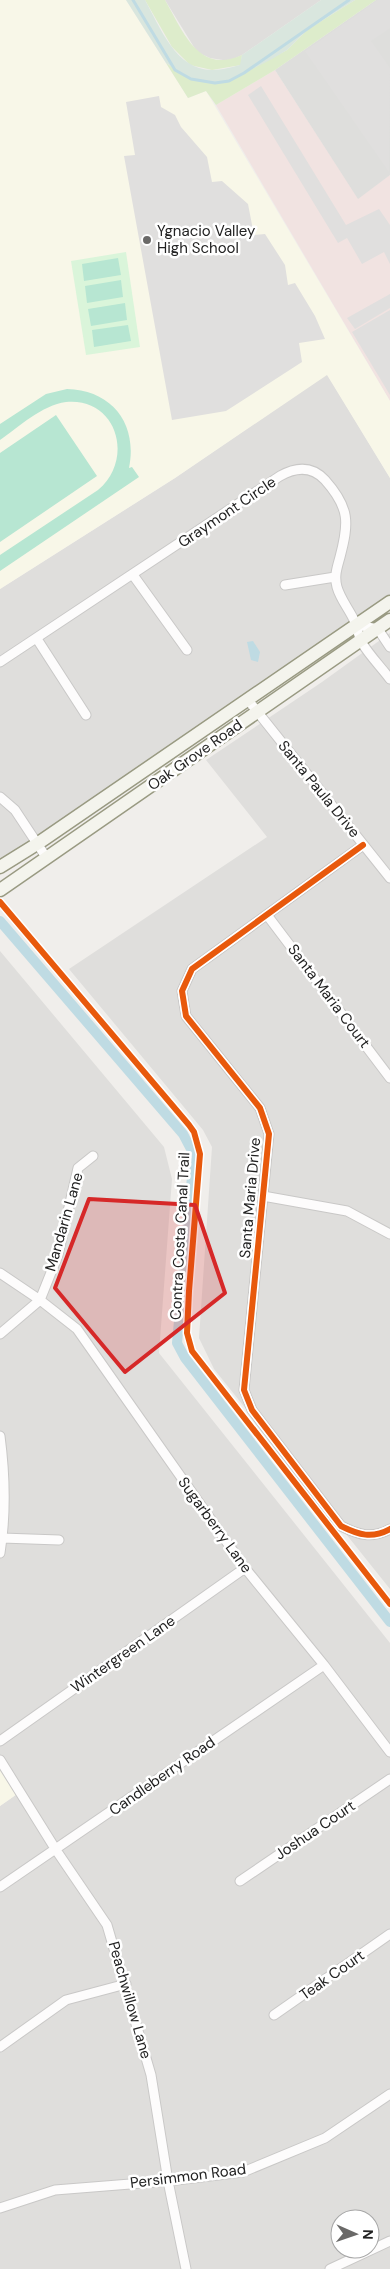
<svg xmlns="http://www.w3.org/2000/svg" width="390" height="2269" viewBox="0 0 390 2269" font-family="'DM Sans',sans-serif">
  <rect width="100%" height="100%" fill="#f0eeeb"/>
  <path fill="#dfdedc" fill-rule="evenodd" d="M 165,0 L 321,0 L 242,55 L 229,61 L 210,58 L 197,52 Z
    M 327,374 L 390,478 L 390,602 L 0,867 L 0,589 L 175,478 Z
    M 390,633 L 390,1589 L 214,1369 L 199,1338 L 212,1147 L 203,1130 L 69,969 L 267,837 L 206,760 L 322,682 Z
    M 0,951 L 164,1147 L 172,1179 L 159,1353 L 390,1643 L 390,2269 L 0,2269 L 0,1806 L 20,1792 L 0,1760 ZM 340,2219 L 370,2219 L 370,2249 L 340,2249 Z"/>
  <path fill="#f1e3e1" d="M 275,70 L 358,198 L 390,175 L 390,401 L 216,105 Z"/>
  <path fill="#f8f7e8" d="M 0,0 L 126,0 L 188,98 L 206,91 L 390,401 L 390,478 L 327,375 L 175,478 L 0,589 Z
    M 0,1760 L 20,1792 L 0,1806 Z"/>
  <path fill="#dededc" d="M 376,0 L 390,0 L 390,175 L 358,199 L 275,70 Z"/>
  <path fill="#ddeccb" d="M 145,0 L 165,0 C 183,31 198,75 242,55 L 241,65 L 212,70 L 190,65 L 172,47 Z
    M 355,0 L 376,0 L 275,70 L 216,105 L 206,91 L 188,98 L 166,63 L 191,79 L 229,81 L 287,50 L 307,30 Z"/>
  <path fill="#d9e6de" d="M 126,0 L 145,0 C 160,27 176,71 213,70 C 222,70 232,67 240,65 L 242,55 L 321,0 L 355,0 L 307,30 L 287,50 L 272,59 L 229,81 L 215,83 L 191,79 L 166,63 Z"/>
  <path fill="#daf5da" d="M 126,252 L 140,347 L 86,355 L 71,261 Z"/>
  <path fill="#b7e6d2" d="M 118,258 L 121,275 L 84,281 L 82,264 Z
    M 121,280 L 123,297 L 87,303 L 85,286 Z
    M 125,303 L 127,320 L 91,326 L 88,309 Z
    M 128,325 L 131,341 L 94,347 L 92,330 Z
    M 67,389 C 112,390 138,424 129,468 L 132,467 L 139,477 L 0,571 L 0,555 L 98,490 C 135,459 117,397 66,402 C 42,405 19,427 0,440 L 0,424 L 46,394 Z
    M 56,415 L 97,476 L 0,542 L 0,453 Z"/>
  <path fill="#e0dfde" d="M 378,0 L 390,0 L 390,28 L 371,41 L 390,68 L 389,172 L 305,51 Z
    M 261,86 L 346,225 L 379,209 L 390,225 L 390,264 L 384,252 L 362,264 L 347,238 L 338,243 L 248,95 Z
    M 159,96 L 161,107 L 175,115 L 181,127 L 207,157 L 212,182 L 222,181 L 248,204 L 254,235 L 265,234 L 285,265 L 288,285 L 295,283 L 315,316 L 325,339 L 299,343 L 302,362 L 226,411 L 172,420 L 124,156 L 135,155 L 126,102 Z
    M 390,294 L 390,308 L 355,329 L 347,318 Z
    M 390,310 L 390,395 L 352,332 Z"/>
  <path fill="#bfdbe3" d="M 253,641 L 260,652 L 258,662 L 251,660 L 247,642 Z"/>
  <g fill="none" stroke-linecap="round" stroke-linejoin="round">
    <path stroke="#bfdbe3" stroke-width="3" d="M 133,0 L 175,70 L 191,79 L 215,83 L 229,81 L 244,73 L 349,0"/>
    <path stroke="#bfdbe3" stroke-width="10" d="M 0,921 L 183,1134 L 192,1151 L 192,1177 L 177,1343 L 185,1358 L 390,1622"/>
    <g stroke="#c9c8c7" stroke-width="11">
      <path id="street" d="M 133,575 L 187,650
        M 285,585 L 335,577
        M 357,625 L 378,629 L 390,647
        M 37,639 L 86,715
        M 0,662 L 280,476 C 296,467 312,466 325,480 C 350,508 349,523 340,557 C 337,568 334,576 337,587 C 340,598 348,608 353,618 C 357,626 358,635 362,643 C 370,656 381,667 390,679
        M 248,700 L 390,878
        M 0,797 L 15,810 L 46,857
        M 363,845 L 192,969 L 182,991 L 186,1016 L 260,1108 L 269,1134 L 244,1390 L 252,1410 L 341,1526 C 359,1535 372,1539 390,1529
        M 267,915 L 390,1078
        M 263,1196 L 347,1211 L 390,1234
        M 0,1273 L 40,1300 L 77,1329 L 245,1568 L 324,1665 L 390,1752
        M 0,1334 L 40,1300 L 58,1255 L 78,1168 L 93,1156
        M 0,1436 C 5,1474 6,1515 0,1553
        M 2,1538 L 59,1540
        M 0,1741 L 245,1568
        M 0,1760 L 56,1850 L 107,1925 L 151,2075 L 168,2181 L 186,2269
        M 240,1881 L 390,1779
        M 0,1887 L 324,1665
        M 274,2015 L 390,1934
        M 0,2047 L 66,2000 L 126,1984
        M 0,2208 L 55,2190 L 168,2181 L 243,2172 L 325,2138 L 390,2094
        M 330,2269 L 390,2241"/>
    </g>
    <g stroke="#999a82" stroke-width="15">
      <path id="secondary" d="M 0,867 L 37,844 L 390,602
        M 0,890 L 390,620"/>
    </g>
    <use href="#street" stroke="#fdfcfc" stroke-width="9"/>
    <use href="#secondary" stroke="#f4f4ed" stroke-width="12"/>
    <g stroke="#fff" stroke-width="9">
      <path id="cycleway" d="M 363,845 L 192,969 L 182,991 L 186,1016 L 260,1108 L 269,1134 L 244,1390 L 252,1410 L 341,1526 C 359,1535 372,1539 390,1529
        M 0,902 L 189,1125 L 194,1132 L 200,1154 L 189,1291 L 187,1333 L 192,1351 L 390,1604"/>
    </g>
    <use href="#cycleway" stroke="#e8590c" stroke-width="6"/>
  </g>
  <path fill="#d62828" fill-opacity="0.2" stroke="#d62828" stroke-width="4" stroke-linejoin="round" d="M 89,1199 L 195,1205 L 225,1293 L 125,1372 L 55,1288 Z"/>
  <circle fill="#6a6968" stroke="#fff" stroke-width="2" cx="147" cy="240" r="5"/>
  <g text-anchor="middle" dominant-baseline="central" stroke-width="5" stroke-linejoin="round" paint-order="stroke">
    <g font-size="15" fill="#222" stroke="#fff" text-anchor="start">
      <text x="157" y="231">Ygnacio Valley<tspan x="157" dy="17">High School</tspan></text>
    </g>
    <g font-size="15" fill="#222" stroke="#fff">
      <text transform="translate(227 512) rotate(-34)">Graymont Circle</text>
      <text transform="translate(195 755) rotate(-35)">Oak Grove Road</text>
      <text transform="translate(319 789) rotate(51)">Santa Paula Drive</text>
      <text transform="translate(329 996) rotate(53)">Santa Maria Court</text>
      <text transform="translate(250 1198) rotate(-85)">Santa Maria Drive</text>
      <text transform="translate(64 1222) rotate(-74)">Mandarin Lane</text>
      <text transform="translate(180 1236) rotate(-87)">Contra Costa Canal Trail</text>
      <text transform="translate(215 1525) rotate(54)">Sugarberry Lane</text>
      <text transform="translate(123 1654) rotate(-35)">Wintergreen Lane</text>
      <text transform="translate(162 1776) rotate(-35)">Candleberry Road</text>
      <text transform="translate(315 1830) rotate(-34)">Joshua Court</text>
      <text transform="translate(332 1975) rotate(-35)">Teak Court</text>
      <text transform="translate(130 2000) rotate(74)">Peachwillow Lane</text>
      <text transform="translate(188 2176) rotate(-7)">Persimmon Road</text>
    </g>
  </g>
  <g transform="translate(355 2234) rotate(92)"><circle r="24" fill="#ffffff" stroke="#a7a7a7"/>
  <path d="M0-4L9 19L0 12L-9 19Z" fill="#6a6968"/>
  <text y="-8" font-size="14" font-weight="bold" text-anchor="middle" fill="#222222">N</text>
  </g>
</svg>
